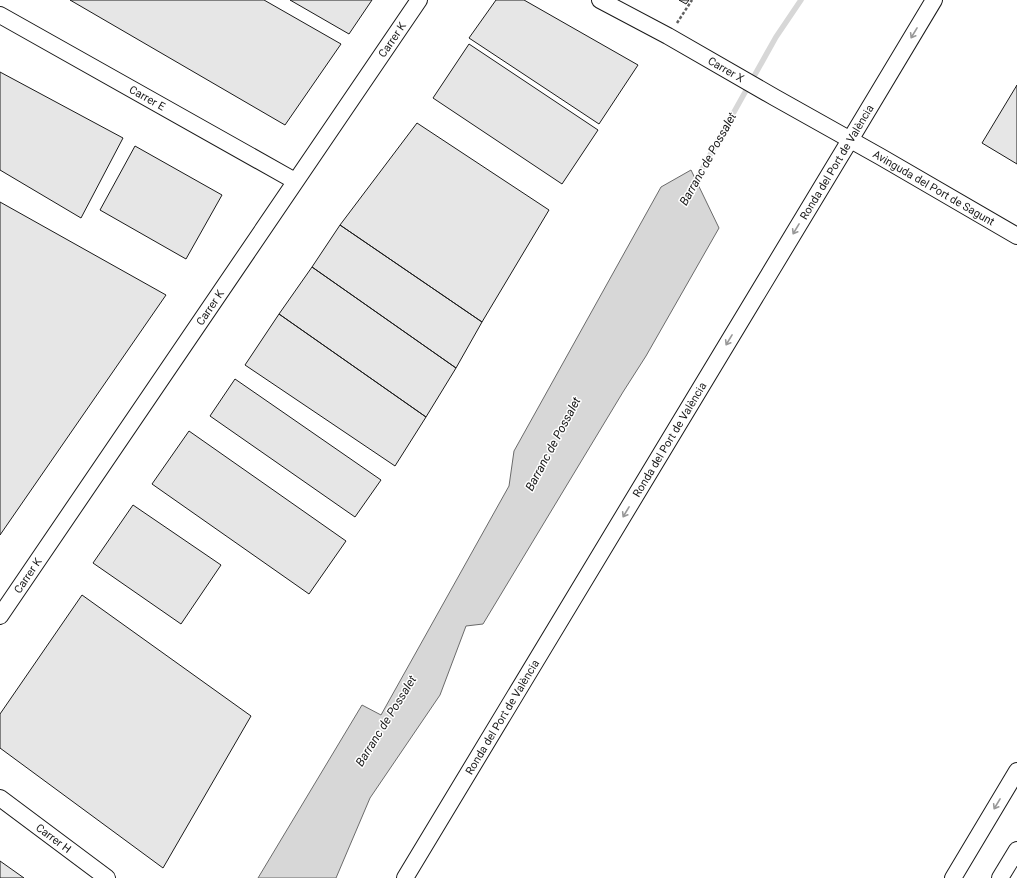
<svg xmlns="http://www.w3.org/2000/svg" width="1017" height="878" viewBox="0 0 1017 878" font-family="Roboto,sans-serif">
  <rect width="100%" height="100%" fill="#fff"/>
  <path fill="#d7d7d7" stroke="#6a6a6a" d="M 691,170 L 719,228 L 646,356 L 623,392 L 483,624 L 466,626 L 440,695 L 370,798 L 336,878 L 258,878 L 362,705 L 381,715 L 509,486 L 514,451 L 661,187 Z"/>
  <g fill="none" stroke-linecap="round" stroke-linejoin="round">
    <path stroke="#d7d7d7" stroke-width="5.5" d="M 692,187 L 776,37 L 801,0"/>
  </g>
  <path fill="#e6e6e6" stroke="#1a1a1a" d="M 70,0 L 264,0 L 341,44 L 285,125 Z
    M 290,0 L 372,0 L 349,34 Z
    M 496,0 L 524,0 L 638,65 L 599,124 L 469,38 Z
    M 679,0 L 689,0 L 686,4 Z
    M 469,44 L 598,130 L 562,184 L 433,98 Z
    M 0,72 L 123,138 L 81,218 L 0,170 Z
    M 1017,85 L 1017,164 L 982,143 Z
    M 417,123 L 549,210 L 482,322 L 340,225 Z
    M 135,146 L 222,195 L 186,259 L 100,210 Z
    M 0,202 L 166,295 L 0,535 Z
    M 340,225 L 482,322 L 456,368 L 312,267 Z
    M 312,267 L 456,368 L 426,417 L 279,314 Z
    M 279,314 L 426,417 L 395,466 L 245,365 Z
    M 235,379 L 381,480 L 355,517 L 210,416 Z
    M 189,431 L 346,541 L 309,594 L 152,484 Z
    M 133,505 L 221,565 L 181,624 L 93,563 Z
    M 82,595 L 251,716 L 163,868 L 0,748 L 0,714 Z
    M 0,861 L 24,878 L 0,878 Z"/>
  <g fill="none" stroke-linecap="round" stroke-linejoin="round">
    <g stroke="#1a1a1a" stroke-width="18">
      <g id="minor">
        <path id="s1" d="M 600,0 L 668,36 L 774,97 L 881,157 L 1017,236"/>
        <path id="s2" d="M 0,15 L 295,181"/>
        <path id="s3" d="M 0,616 L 419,0"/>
        <path id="s4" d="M 0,798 L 107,878"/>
        <path id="s5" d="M 405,878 L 850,140 L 934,0"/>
        <path d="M 953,878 L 1017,771"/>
        <path d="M 1000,878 L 1017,850"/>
      </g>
    </g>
    <path stroke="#5f5f5f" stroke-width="2.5" stroke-dasharray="3 2" stroke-linecap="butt" d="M 677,23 L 692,0"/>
    <use href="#minor" stroke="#fff" stroke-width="16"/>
  </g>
  <defs><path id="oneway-shaft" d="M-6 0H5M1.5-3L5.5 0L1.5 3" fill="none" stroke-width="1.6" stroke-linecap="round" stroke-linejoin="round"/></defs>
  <g stroke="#989898">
    <use href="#oneway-shaft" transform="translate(914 33) rotate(121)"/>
    <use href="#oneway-shaft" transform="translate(796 229) rotate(121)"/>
    <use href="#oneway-shaft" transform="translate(729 340) rotate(121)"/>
    <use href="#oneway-shaft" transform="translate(626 512) rotate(121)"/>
    <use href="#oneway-shaft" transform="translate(997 804) rotate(121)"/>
  </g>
  <g text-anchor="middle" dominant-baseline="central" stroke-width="3" stroke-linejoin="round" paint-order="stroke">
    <g font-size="11" fill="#1a1a1a" stroke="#fff">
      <text stroke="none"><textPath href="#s3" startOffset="697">Carrer K</textPath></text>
      <text stroke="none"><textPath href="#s1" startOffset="144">Carrer X</textPath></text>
      <text stroke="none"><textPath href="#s2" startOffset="169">Carrer E</textPath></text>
      <text stroke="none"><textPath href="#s5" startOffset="836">Ronda del Port de València</textPath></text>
      <text stroke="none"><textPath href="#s1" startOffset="383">Avinguda del Port de Sagunt</textPath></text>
      <text stroke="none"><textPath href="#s3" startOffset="373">Carrer K</textPath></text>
      <text stroke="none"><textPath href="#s5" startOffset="512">Ronda del Port de València</textPath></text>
      <text stroke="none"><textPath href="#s3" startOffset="49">Carrer K</textPath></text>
      <text stroke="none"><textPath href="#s5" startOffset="188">Ronda del Port de València</textPath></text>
      <text stroke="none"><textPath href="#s4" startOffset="67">Carrer H</textPath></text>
    </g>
    <g font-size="12" font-style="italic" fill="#1a1a1a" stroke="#fff">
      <text transform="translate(708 159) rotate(-61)">Barranc de Possalet</text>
      <text transform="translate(553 444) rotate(-62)">Barranc de Possalet</text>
      <text transform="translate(386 721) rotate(-58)">Barranc de Possalet</text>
    </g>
  </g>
</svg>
